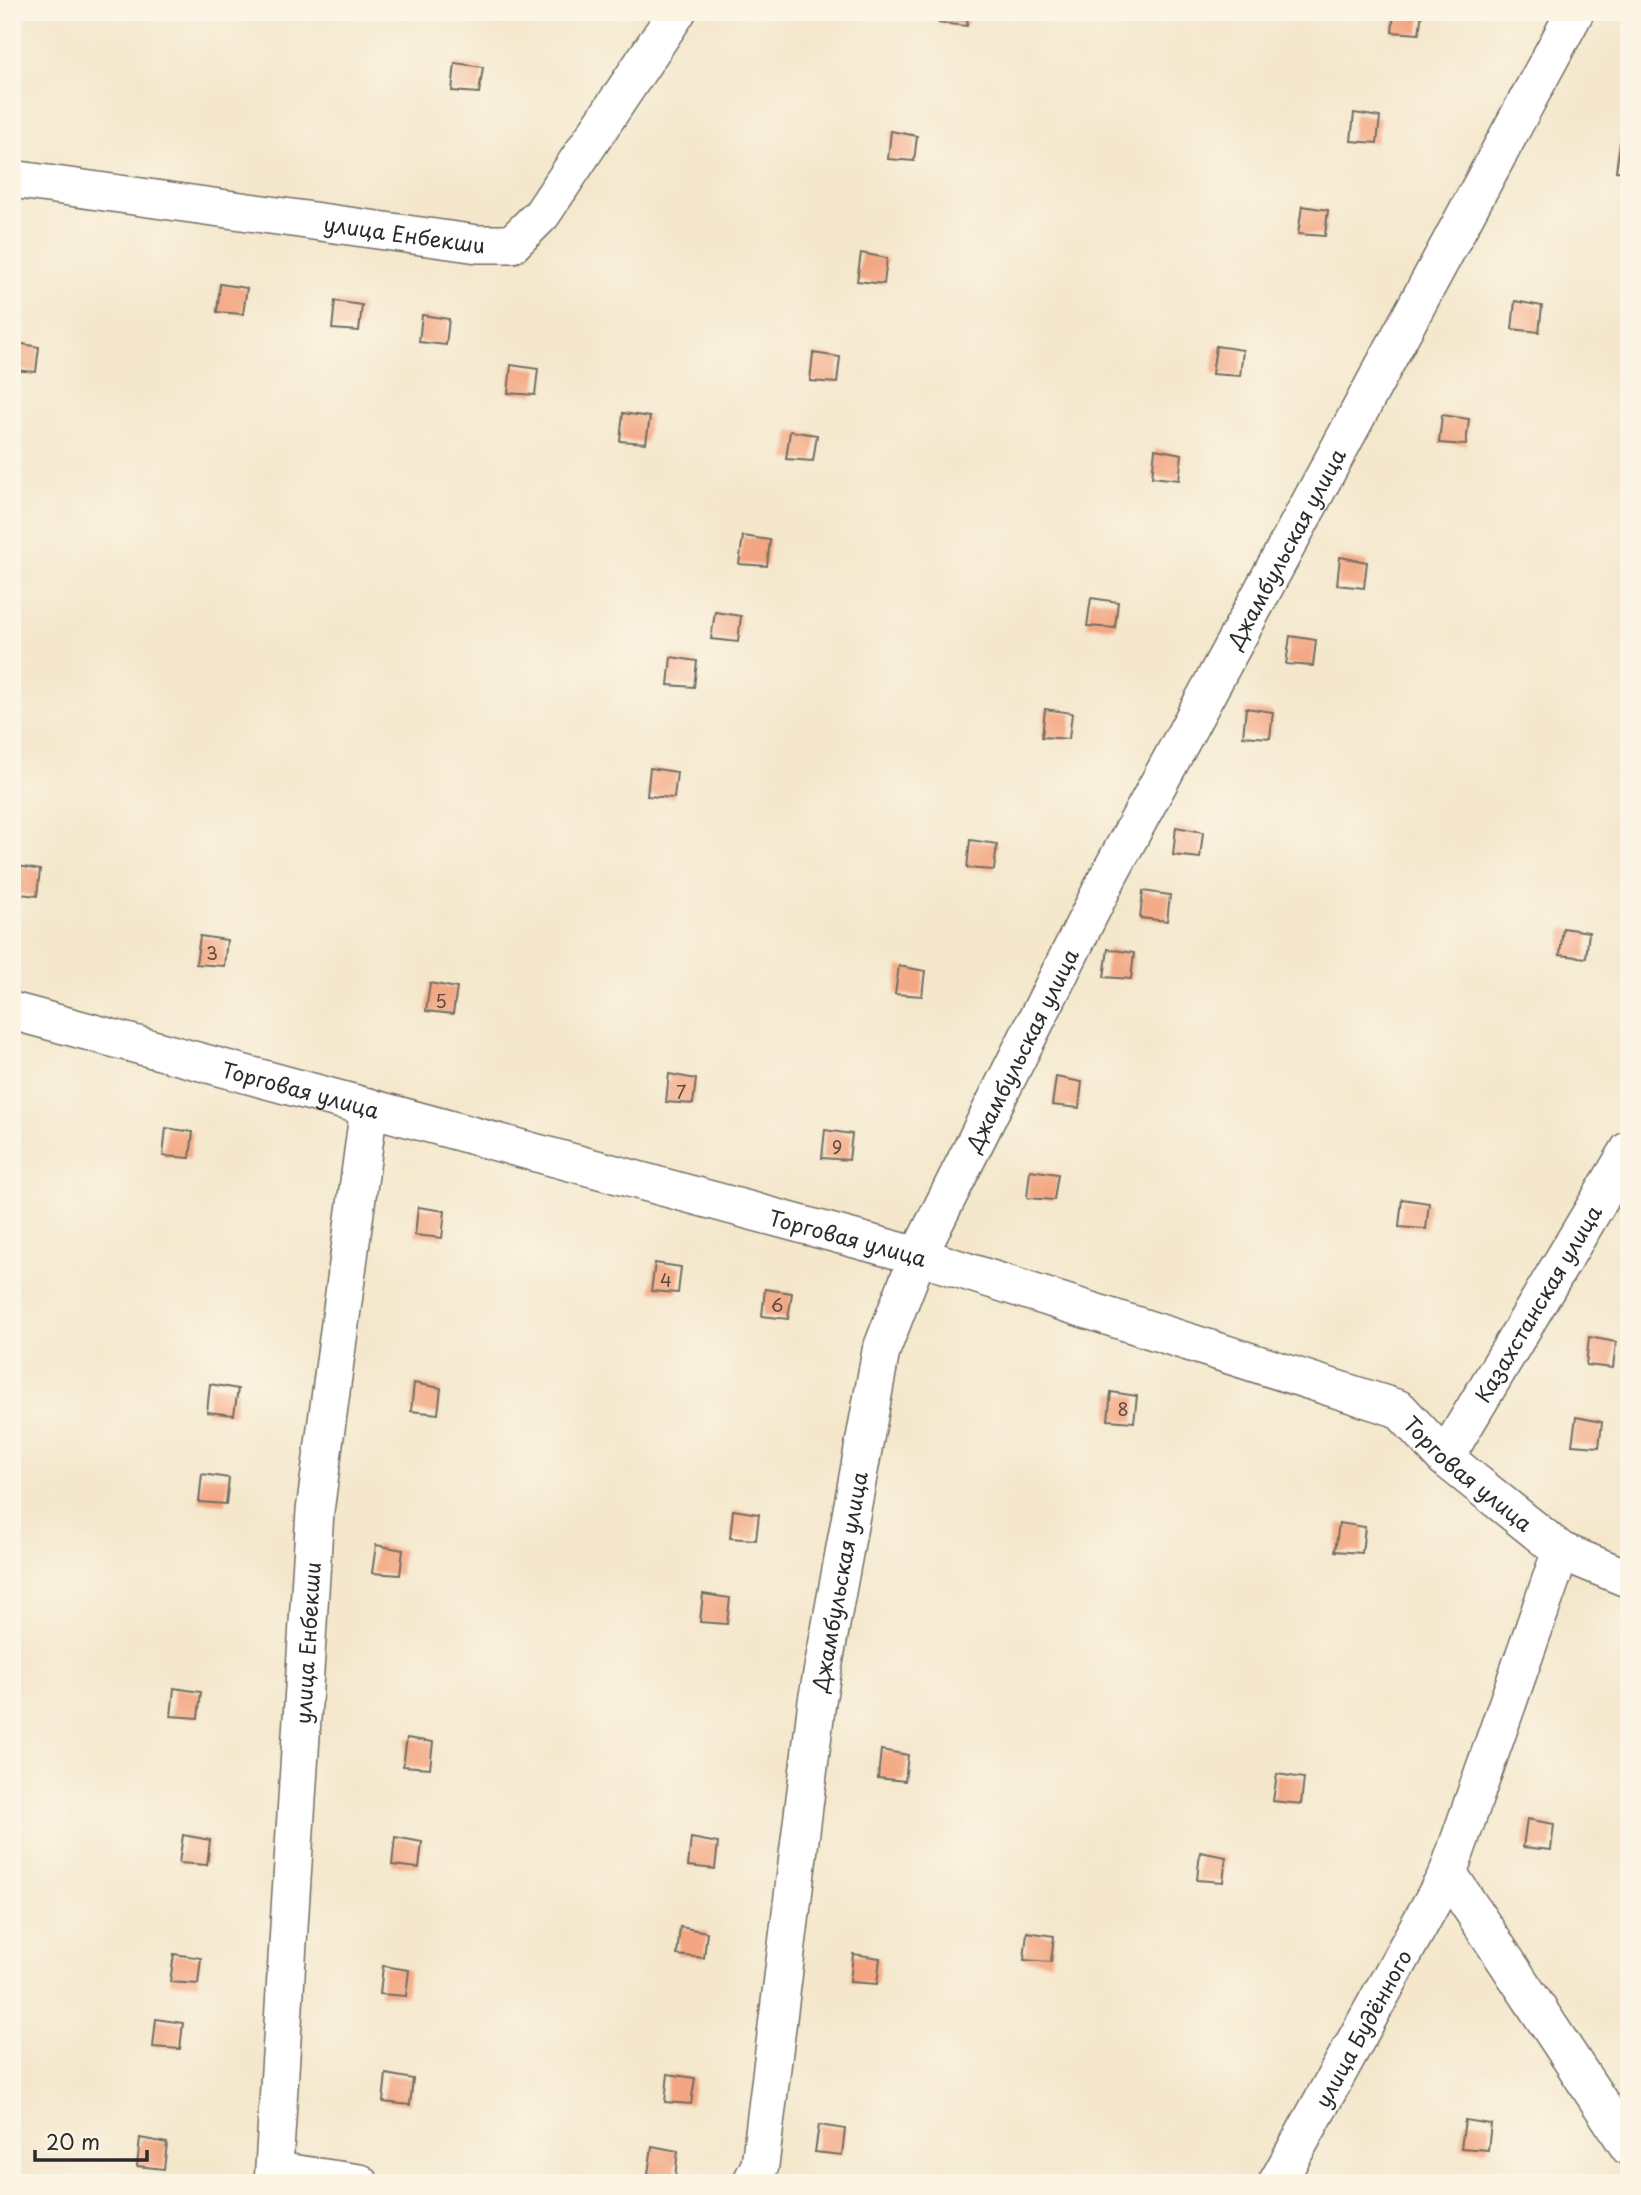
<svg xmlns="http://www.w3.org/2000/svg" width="1641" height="2195" viewBox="0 0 1641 2195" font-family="'Playpen Sans',sans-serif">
  <rect width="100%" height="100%" fill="#fcf5e5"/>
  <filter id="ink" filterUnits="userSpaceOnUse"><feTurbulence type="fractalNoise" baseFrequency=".0143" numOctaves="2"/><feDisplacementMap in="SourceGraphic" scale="14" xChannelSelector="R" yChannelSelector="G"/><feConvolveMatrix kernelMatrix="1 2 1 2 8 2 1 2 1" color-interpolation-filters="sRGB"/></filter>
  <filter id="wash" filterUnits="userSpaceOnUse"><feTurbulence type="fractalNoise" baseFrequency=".00686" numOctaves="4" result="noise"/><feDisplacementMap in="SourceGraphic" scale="28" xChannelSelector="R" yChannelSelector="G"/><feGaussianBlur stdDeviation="1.57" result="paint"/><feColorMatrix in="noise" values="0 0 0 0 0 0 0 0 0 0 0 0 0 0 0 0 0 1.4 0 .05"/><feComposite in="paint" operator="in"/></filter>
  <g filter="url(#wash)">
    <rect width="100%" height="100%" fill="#f4e7cc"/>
    <g id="blocks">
      <path fill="#f3a681" d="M 941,12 L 968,12 L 967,26 L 939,23 Z
        M 1394,12 L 1422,12 L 1419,34 L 1392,32 Z
        M 455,63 L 483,67 L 479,93 L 452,91 Z
        M 1354,113 L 1380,117 L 1377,143 L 1351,141 Z
        M 891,131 L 917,136 L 914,161 L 888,159 Z
        M 1620,143 L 1629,145 L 1629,172 L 1616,171 Z
        M 1302,206 L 1328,210 L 1325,236 L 1298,234 Z
        M 861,253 L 887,258 L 884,284 L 857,281 Z
        M 220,284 L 247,288 L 243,314 L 217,312 Z
        M 335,301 L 362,305 L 359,331 L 332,329 Z
        M 1515,301 L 1542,306 L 1539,332 L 1512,329 Z
        M 422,315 L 449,319 L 446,345 L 419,342 Z
        M 12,342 L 39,347 L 36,372 L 12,370 Z
        M 1216,346 L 1243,350 L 1240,376 L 1212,374 Z
        M 813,353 L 840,357 L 837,383 L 810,381 Z
        M 511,365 L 538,369 L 535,395 L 508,393 Z
        M 623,413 L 650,417 L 646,443 L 620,441 Z
        M 1442,415 L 1469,419 L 1466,445 L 1439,443 Z
        M 790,431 L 817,435 L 813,461 L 786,459 Z
        M 1155,449 L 1182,454 L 1179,480 L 1152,477 Z
        M 743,536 L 770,540 L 767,566 L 739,564 Z
        M 1340,557 L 1367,562 L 1364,588 L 1337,585 Z
        M 1091,598 L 1118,602 L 1115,628 L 1087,626 Z
        M 715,612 L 741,616 L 738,642 L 711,639 Z
        M 1290,636 L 1316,640 L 1313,666 L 1286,664 Z
        M 671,657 L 697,661 L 694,687 L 668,685 Z
        M 1246,708 L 1273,712 L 1270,738 L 1243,736 Z
        M 1045,709 L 1072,713 L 1069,739 L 1042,737 Z
        M 650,768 L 677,772 L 674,798 L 647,796 Z
        M 1176,827 L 1203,832 L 1200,858 L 1173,855 Z
        M 970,840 L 997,844 L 994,870 L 967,868 Z
        M 13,865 L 40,870 L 37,896 L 12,893 Z
        M 1143,891 L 1170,895 L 1167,921 L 1140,918 Z
        M 1563,928 L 1589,932 L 1586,958 L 1560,955 Z
        M 200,936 L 227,940 L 224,966 L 196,964 Z
        M 1108,949 L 1134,953 L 1131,979 L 1104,977 Z
        M 899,966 L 925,971 L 922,996 L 895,994 Z
        M 430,983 L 457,988 L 453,1014 L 426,1011 Z
        M 669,1074 L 696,1079 L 693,1104 L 666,1102 Z
        M 1056,1077 L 1082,1082 L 1079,1108 L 1052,1105 Z
        M 166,1128 L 193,1132 L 190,1158 L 163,1156 Z
        M 825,1130 L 852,1134 L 849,1160 L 822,1158 Z
        M 1030,1170 L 1058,1174 L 1054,1200 L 1027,1198 Z
        M 1402,1199 L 1429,1203 L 1426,1229 L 1399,1227 Z
        M 418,1207 L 445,1211 L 442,1238 L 415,1235 Z
        M 655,1263 L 681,1267 L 678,1293 L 651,1291 Z
        M 765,1289 L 792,1293 L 788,1319 L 762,1316 Z
        M 1589,1337 L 1616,1342 L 1613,1368 L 1586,1365 Z
        M 414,1383 L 441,1388 L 438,1414 L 411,1411 Z
        M 210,1384 L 238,1389 L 234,1415 L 207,1412 Z
        M 1111,1392 L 1137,1396 L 1134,1422 L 1108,1420 Z
        M 1576,1417 L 1602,1422 L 1599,1447 L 1572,1445 Z
        M 202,1474 L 229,1478 L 226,1504 L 199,1502 Z
        M 733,1510 L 759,1514 L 756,1540 L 730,1538 Z
        M 1339,1523 L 1365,1527 L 1362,1553 L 1335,1551 Z
        M 376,1545 L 403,1550 L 400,1575 L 372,1573 Z
        M 703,1594 L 730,1598 L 727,1624 L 700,1622 Z
        M 174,1688 L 201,1692 L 198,1718 L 171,1716 Z
        M 407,1738 L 433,1742 L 430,1768 L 403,1766 Z
        M 881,1750 L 908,1755 L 905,1781 L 878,1778 Z
        M 1277,1774 L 1304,1778 L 1301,1804 L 1273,1801 Z
        M 1527,1819 L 1554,1824 L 1551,1850 L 1523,1847 Z
        M 183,1835 L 210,1840 L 207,1865 L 179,1863 Z
        M 395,1837 L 422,1842 L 419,1868 L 392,1865 Z
        M 691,1838 L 718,1843 L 715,1869 L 688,1866 Z
        M 1200,1852 L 1226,1857 L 1223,1882 L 1197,1880 Z
        M 680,1927 L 707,1932 L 704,1958 L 677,1955 Z
        M 1027,1932 L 1054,1936 L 1051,1962 L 1024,1960 Z
        M 174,1954 L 201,1958 L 198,1984 L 170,1982 Z
        M 853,1954 L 880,1958 L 877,1984 L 850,1982 Z
        M 383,1966 L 409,1970 L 406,1996 L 380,1994 Z
        M 156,2019 L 183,2023 L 180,2049 L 153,2047 Z
        M 386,2074 L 413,2079 L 410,2105 L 383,2102 Z
        M 668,2074 L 695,2078 L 691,2104 L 665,2102 Z
        M 1465,2120 L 1491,2124 L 1488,2150 L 1461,2148 Z
        M 819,2125 L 845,2129 L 842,2155 L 815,2152 Z
        M 140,2138 L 167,2143 L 164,2169 L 137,2166 Z
        M 652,2146 L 678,2151 L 675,2177 L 648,2174 Z"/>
    </g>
  </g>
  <g filter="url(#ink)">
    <use href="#blocks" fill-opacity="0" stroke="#716d63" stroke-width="2"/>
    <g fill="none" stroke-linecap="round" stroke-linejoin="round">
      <g stroke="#716d63" stroke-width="40">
        <g id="street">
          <path id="s1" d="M 12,179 L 478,244 L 512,244 L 542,214 L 677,12"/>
          <path id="s2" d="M 12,1011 L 918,1256 L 1399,1409 L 1445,1458 L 1561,1551 L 1629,1579"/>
          <path id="s3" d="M 1445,1458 L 1629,1150"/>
          <path d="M 1561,1551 L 1448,1873 L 1629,2147"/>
          <path d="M 276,2171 L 360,2183"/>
          <path id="s4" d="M 273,2183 L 315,1511 L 369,1107"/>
          <path id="s5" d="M 751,2183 L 760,2165 L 817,1701 L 881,1351 L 918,1256 L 1109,875 L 1575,12"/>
          <path id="s6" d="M 1277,2183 L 1448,1873"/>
        </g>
      </g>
      <use href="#street" stroke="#fff" stroke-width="37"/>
    </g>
  </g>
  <g text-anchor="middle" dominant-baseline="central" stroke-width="6" stroke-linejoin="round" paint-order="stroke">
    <g font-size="18" fill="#5d4a40">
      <text x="212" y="952">3</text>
      <text x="441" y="1000">5</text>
      <text x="681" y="1091">7</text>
      <text x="837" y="1146">9</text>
      <text x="666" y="1279">4</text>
      <text x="777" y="1304">6</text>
      <text x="1123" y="1408">8</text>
    </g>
    <g font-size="21" fill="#2b2b2b" stroke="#fcf5e5">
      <text stroke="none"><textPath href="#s1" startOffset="396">улица Енбекши</textPath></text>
      <text stroke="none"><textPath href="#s5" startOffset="1743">Джамбульская улица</textPath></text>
      <text stroke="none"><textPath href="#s5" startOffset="1176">Джамбульская улица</textPath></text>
      <text stroke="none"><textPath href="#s2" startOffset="299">Торговая улица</textPath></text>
      <text stroke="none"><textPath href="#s2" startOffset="866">Торговая улица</textPath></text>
      <text stroke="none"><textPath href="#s3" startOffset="180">Казахстанская улица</textPath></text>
      <text stroke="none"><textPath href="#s2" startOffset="1538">Торговая улица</textPath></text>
      <text stroke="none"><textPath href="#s5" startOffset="609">Джамбульская улица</textPath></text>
      <text stroke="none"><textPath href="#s4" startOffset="541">улица Енбекши</textPath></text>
      <text stroke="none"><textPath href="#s6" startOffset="177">улица Будённого</textPath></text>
    </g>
  </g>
  <rect width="1641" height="2195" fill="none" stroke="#fcf5e5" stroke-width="42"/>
  <path d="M35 2150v10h112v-10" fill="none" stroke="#2b2b2b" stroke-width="3.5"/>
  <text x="46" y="2150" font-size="21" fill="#2b2b2b" stroke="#fcf5e5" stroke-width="5" paint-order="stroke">20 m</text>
</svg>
